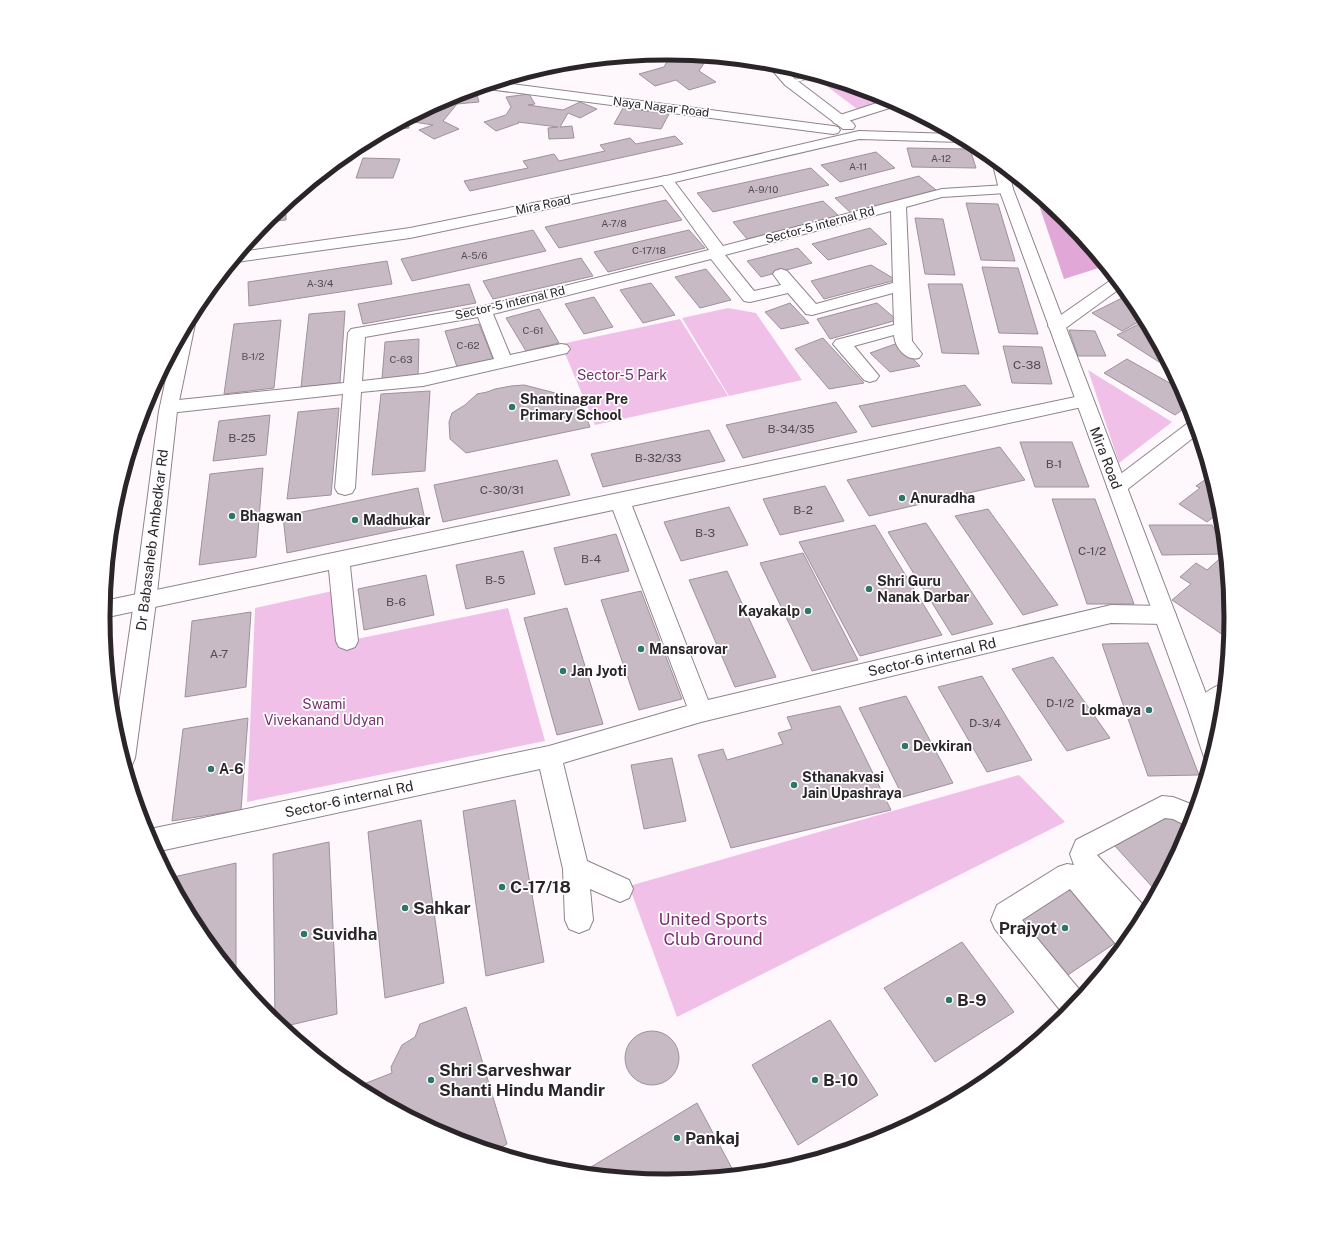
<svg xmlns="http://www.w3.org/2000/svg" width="1333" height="1234" viewBox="0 0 1333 1234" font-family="'Public Sans',sans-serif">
  <rect width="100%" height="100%" fill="#fef8fd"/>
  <path fill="#f0c0e8" d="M 821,77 L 883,96 L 887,98 L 857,109 L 816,78 Z
    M 728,308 L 756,313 L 802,380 L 729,396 L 682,318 Z
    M 680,319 L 728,396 L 595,425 L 561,344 Z
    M 1088,370 L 1172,422 L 1119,463 Z
    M 337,590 L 342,642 L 508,608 L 545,741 L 247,802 L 255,608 Z
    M 1019,775 L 1065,822 L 677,1017 L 629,886 Z"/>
  <path fill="#e0a7d7" d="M 1035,193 L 1065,218 L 1105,266 L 1064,279 Z"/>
  <path fill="#c8bac5" stroke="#9e919b" d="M 662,53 L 716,58 L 706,60 L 699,71 L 716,82 L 689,90 L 676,80 L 655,86 L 639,74 L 664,67 L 669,58 Z
    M 476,91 L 479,102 L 457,104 L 443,121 L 459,129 L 434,139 L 419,130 L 433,125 L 408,121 L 409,128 L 387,130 L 451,96 Z
    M 529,94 L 535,104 L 528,105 L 563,110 L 580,102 L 597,109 L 580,118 L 568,113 L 560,127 L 572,126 L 574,138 L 549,139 L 548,128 L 558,127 L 518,122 L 519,123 L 496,131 L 484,122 L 506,115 L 511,107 L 506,97 Z
    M 623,108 L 669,114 L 661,129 L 614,124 Z
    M 675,136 L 683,144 L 470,191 L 464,181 L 528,168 L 523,161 L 554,154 L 559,161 L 605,151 L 600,145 L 630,138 L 636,144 Z
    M 907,148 L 970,149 L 976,168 L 912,167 Z
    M 876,152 L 895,168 L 840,182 L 821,165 Z
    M 363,158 L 400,159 L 393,178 L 356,178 Z
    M 811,168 L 829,185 L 713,212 L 697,193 Z
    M 919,176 L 936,190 L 851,213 L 835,198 Z
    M 666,200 L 682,220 L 559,248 L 545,227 Z
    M 823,201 L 839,216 L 747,239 L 733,222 Z
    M 966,203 L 998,204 L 1015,261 L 981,260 Z
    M 283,206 L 283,210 L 286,209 L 286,220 L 264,222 Z
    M 915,218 L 943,219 L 955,275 L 925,274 Z
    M 870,228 L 887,244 L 828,260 L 812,244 Z
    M 533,230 L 546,251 L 412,281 L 401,259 Z
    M 689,230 L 705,248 L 608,272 L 594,252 Z
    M 798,248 L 812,263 L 761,277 L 747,261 Z
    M 581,258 L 593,276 L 493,299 L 483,281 Z
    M 387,261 L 392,284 L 249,306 L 248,282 Z
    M 871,265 L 896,280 L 824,299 L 811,281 Z
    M 982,267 L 1018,268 L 1038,334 L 999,333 Z
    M 706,269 L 731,300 L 700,308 L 675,277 Z
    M 651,283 L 675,315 L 643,323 L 620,290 Z
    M 469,284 L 476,303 L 363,324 L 358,304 Z
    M 928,284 L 962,284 L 979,354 L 942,353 Z
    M 1128,295 L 1136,304 L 1144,319 L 1122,331 L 1092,313 Z
    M 594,297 L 613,327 L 584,334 L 565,304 Z
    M 790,303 L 809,323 L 781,329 L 765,312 Z
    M 877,303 L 897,320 L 830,339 L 817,319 Z
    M 539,309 L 559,343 L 526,351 L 506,318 Z
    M 345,311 L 340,383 L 301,387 L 309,314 Z
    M 281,320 L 274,388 L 224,394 L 234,324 Z
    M 1141,323 L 1148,328 L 1165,359 L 1159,362 L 1117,335 Z
    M 479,324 L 493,359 L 457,367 L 445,331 Z
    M 1069,330 L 1095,331 L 1106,356 L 1078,356 Z
    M 823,338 L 864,383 L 829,389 L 795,349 Z
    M 419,339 L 418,377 L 382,379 L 385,342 Z
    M 898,343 L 920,366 L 890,372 L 870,353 Z
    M 1003,346 L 1042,347 L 1052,384 L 1012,383 Z
    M 1127,359 L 1182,390 L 1189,405 L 1175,415 L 1104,373 Z
    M 524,385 L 579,399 L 590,427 L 466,453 L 450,439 L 449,422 L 452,413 L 465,405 L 477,394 L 487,392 L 495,389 L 511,386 Z
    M 965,385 L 981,405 L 872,427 L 859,406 Z
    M 430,391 L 425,471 L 372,475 L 381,394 Z
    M 836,402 L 857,432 L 743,458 L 726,425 Z
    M 339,408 L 331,495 L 287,499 L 298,412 Z
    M 270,415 L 266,455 L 213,461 L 219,421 Z
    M 709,430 L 725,461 L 603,487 L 591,454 Z
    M 1020,442 L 1072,442 L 1089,487 L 1035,487 Z
    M 132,446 L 114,531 L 111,531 L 113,507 Z
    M 1000,447 L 1025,480 L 869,516 L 847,480 Z
    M 557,460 L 570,495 L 443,522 L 434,485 Z
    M 263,468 L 256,557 L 199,565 L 210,474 Z
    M 1211,478 L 1220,512 L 1207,522 L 1179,504 L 1200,488 L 1196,486 L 1206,479 L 1209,480 Z
    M 825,486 L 844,521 L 780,535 L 763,499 Z
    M 418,488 L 426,524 L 287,553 L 283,516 Z
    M 1052,499 L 1095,499 L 1134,604 L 1087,604 Z
    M 729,507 L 748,545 L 681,561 L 664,522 Z
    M 988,509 L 1058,605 L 1023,615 L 955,516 Z
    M 926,523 L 993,624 L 952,635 L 888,532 Z
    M 875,525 L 942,635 L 860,656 L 799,542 Z
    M 1149,525 L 1212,525 L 1224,549 L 1224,554 L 1162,555 Z
    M 616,534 L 629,571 L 565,585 L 554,548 Z
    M 523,551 L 535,594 L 466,609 L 456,565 Z
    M 803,553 L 858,660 L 812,671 L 760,563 Z
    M 1224,555 L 1230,617 L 1229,629 L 1223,635 L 1172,600 L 1191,584 L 1180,577 L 1196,563 L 1207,570 Z
    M 727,571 L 776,677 L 735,687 L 689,580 Z
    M 426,575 L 434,615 L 364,630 L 358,589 Z
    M 641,591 L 682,699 L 639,710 L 601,600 Z
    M 567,608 L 603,724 L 557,735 L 524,618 Z
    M 251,612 L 246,687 L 185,697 L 192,621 Z
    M 1148,643 L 1199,775 L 1148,776 L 1102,644 Z
    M 1053,657 L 1110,738 L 1067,751 L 1012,669 Z
    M 982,676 L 1032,760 L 987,772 L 938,687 Z
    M 906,696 L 953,783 L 903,797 L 859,708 Z
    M 840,706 L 891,810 L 731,848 L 698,755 L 723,749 L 727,760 L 783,744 L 778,733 L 792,729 L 787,717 Z
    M 248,718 L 241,810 L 172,821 L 183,729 Z
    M 672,758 L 686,821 L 644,829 L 631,765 Z
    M 515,800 L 544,962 L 486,976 L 463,811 Z
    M 1172,811 L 1189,829 L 1156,891 L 1115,846 Z
    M 421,820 L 444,983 L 385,998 L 368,832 Z
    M 329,842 L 337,1014 L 282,1027 L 275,1022 L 273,854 Z
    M 236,863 L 236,975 L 234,975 L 197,930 L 169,878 Z
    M 1071,878 L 1124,937 L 1059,981 L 1007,918 Z
    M 962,942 L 1014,1012 L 935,1062 L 884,988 Z
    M 466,1007 L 507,1144 L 495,1151 L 450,1138 L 356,1087 L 392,1073 L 391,1067 L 402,1045 L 415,1037 L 420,1024 Z
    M 830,1020 L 878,1095 L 798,1145 L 752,1065 Z
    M625 1058a27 27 0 1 1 54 0a27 27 0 1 1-54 0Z
    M 697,1103 L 735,1174 L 666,1181 L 581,1173 Z"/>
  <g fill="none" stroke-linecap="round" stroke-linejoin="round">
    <g stroke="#90838d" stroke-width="1">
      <path id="lane" d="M 812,75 L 818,76 L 790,84 L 787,82 Z"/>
    </g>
    <g stroke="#90838d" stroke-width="2">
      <path id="street" d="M 889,99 L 899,105 L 839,124 L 834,123 L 832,120 L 834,117 Z
        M 666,176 L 671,177 L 723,246 L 942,189 L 1006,185 L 1011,186 L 1013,189 L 1011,192 L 1006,193 L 942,197 L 906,207 L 912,341 L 922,354 L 919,358 C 906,361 895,348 894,335 L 854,346 L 879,376 L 876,380 L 870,382 L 864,380 L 833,344 L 836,340 L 894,325 L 893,293 L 812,315 L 806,314 L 788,293 L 750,302 L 744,301 L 711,259 L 493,314 L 510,355 L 561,344 L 567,345 L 570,349 L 567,353 L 423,386 L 361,392 L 355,488 L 352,493 L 345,495 L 338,493 L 335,488 L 343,394 L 169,413 L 162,411 L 160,407 L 162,403 L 169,401 L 344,383 L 348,333 L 351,329 L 484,306 L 709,250 L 659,180 L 661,177 ZM 891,211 L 893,283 L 816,304 L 787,271 L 781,269 L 775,271 L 773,274 L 781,285 L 754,291 L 725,255 ZM 478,317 L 494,359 L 423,374 L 362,381 L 365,337 Z
        M 1114,278 L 1122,287 L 1063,330 L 1057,331 L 1051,330 L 1048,326 L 1051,322 Z
        M 1085,395 L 1091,397 L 1094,401 L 1091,405 L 632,506 L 708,700 L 1111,605 L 1165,606 L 1173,609 L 1176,615 L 1173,621 L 1165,624 L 1111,623 L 701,722 L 563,763 L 587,861 L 629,880 L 633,889 L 629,898 L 620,902 L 590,889 L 593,920 L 589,929 L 579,933 L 569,929 L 565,920 L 563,869 L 540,769 L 155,852 L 145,833 L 145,831 L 150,829 L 549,746 L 687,706 L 613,510 L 350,566 L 358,641 L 355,647 L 347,650 L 339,647 L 336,641 L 329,570 L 103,618 L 104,601 Z
        M 1194,421 L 1198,434 L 1124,492 L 1117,494 L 1110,492 L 1107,487 L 1110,482 L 1188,423 Z
        M 1224,684 L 1221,708 C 1211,717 1207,724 1193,719 L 1189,712 C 1195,700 1211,686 1224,684 Z
        M 1162,796 L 1173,797 L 1196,806 L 1189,827 L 1173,819 L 1165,818 L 1097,855 L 1147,909 L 1135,931 L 1120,949 L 1070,889 L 1022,920 L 1083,994 L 1065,1016 L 1064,1015 L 995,929 L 991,920 L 997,905 L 1058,867 L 1067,864 L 1074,865 L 1070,854 L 1076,840 Z"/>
    </g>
    <g stroke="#90838d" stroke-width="2">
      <path id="secondary" d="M 766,63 L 781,65 L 795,79 L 853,123 L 855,126 L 853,129 L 843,129 L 785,85 Z
        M 496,82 L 833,126 L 838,127 L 840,130 L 838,133 L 833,134 L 488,89 L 482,86 Z
        M 859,131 L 953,134 L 966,141 L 961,142 L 859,139 L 666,184 L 410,238 L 236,262 L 233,261 L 240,252 L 410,228 L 666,176 Z
        M 995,162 L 1009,172 L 1013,189 L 1213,712 L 1219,730 L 1210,759 L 1204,757 L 1189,712 L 999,189 L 993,165 Z
        M 189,319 L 193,320 L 195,324 L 177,411 L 156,602 L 135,758 L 132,765 L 126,768 L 115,732 L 134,602 L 159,411 L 172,351 Z"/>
    </g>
    <use href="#lane" fill="#fff" fill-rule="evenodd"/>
    <use href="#street" fill="#fff" fill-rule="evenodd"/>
    <use href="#secondary" fill="#fff" fill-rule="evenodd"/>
  </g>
  <g fill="#2f756a" stroke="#fff" stroke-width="1.5">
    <circle cx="512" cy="407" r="4"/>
    <circle cx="902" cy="498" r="4"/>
    <circle cx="232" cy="516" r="4"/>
    <circle cx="355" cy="520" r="4"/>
    <circle cx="869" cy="589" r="4"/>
    <circle cx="808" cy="611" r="4"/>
    <circle cx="641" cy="649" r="4"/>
    <circle cx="563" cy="671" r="4"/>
    <circle cx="1149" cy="710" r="4"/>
    <circle cx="905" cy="746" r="4"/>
    <circle cx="211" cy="769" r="4"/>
    <circle cx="794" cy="785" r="4"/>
    <circle cx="502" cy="887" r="4"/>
    <circle cx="405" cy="908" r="4"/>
    <circle cx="1065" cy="928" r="4"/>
    <circle cx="304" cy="934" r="4"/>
    <circle cx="949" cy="1000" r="4"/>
    <circle cx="431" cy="1080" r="4"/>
    <circle cx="815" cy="1080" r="4"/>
    <circle cx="677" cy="1138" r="4"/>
  </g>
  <g text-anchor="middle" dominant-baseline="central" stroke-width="3.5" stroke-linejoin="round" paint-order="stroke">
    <g font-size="10" fill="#524a51">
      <text x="941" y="158">A-12</text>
      <text x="858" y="166">A-11</text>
      <text x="763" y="189">A-9/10</text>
      <text x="614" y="223">A-7/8</text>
      <text x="649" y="250">C-17/18</text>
      <text x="474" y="255">A-5/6</text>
      <text x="320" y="283">A-3/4</text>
      <text x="533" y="330">C-61</text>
      <text x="468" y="345">C-62</text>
      <text x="253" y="356">B-1/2</text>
      <text x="401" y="359">C-63</text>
    </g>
    <g font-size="12" fill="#2b252a" stroke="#fff">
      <text transform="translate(661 107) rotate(7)">Naya Nagar Road</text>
      <text transform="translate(543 205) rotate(-12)">Mira Road</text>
      <text transform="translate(820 225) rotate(-15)">Sector-5 internal Rd</text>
      <text transform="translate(510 303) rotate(-13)">Sector-5 internal Rd</text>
    </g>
    <g font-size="12" fill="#524a51">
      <text x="1027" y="365">C-38</text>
      <text x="791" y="429">B-34/35</text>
      <text x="242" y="438">B-25</text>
      <text x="658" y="458">B-32/33</text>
      <text x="1054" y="464">B-1</text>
      <text x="502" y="490">C-30/31</text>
      <text x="803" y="510">B-2</text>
      <text x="705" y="533">B-3</text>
      <text x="1092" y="551">C-1/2</text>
      <text x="591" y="559">B-4</text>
      <text x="495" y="580">B-5</text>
      <text x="396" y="602">B-6</text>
      <text x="219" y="654">A-7</text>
      <text x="1060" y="703">D-1/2</text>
      <text x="985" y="723">D-3/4</text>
    </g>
    <g font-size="14" fill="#74316d" stroke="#fff">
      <text x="622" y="375">Sector-5 Park</text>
      <text x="324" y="704">Swami<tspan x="324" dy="16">Vivekanand Udyan</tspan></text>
    </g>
    <g font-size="14" font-weight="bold" fill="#2b252a" stroke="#fff" text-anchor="start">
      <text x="520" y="399">Shantinagar Pre<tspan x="520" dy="16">Primary School</tspan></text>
      <text x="910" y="498">Anuradha</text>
      <text x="240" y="516">Bhagwan</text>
      <text x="363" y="520">Madhukar</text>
      <text x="877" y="581">Shri Guru<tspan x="877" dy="16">Nanak Darbar</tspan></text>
      <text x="800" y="611" text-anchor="end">Kayakalp</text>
      <text x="649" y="649">Mansarovar</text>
      <text x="571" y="671">Jan Jyoti</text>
      <text x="1141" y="710" text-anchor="end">Lokmaya</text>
      <text x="913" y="746">Devkiran</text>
      <text x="219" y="769">A-6</text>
      <text x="802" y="777">Sthanakvasi<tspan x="802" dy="16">Jain Upashraya</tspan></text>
    </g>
    <g font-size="14" fill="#2b252a" stroke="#fff">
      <text transform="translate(1106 458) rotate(69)">Mira Road</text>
      <text transform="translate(152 540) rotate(-83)">Dr Babasaheb Ambedkar Rd</text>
      <text transform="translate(932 657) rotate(-13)">Sector-6 internal Rd</text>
      <text transform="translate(349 799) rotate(-12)">Sector-6 internal Rd</text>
    </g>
    <g font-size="17" font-weight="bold" fill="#2b252a" stroke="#fff" text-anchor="start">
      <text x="510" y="887">C-17/18</text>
      <text x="413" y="908">Sahkar</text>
      <text x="1057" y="928" text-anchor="end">Prajyot</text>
      <text x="312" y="934">Suvidha</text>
      <text x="957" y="1000">B-9</text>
      <text x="439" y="1070">Shri Sarveshwar<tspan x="439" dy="20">Shanti Hindu Mandir</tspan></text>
      <text x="823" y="1080">B-10</text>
      <text x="685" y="1138">Pankaj</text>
    </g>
    <g font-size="17" fill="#74316d" stroke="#fff">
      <text x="713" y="919">United Sports<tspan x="713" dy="20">Club Ground</tspan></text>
    </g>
  </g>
  <path d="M0 0H1333V1234H0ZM110 617a557 557 0 1 1 1114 0a557 557 0 1 1-1114 0Z" fill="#fff" fill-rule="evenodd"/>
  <path fill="none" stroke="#2b252a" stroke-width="5" d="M110 617a557 557 0 1 1 1114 0a557 557 0 1 1-1114 0Z"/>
</svg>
